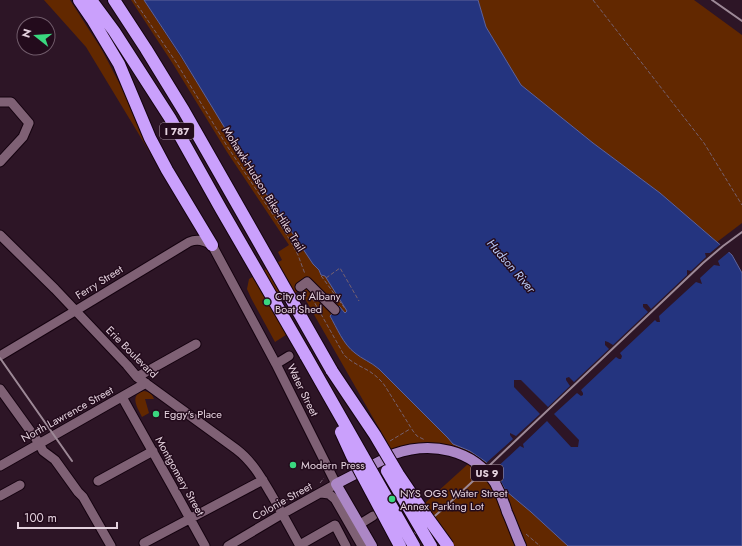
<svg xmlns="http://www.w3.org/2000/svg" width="742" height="546" viewBox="0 0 742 546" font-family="Jost,sans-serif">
  <rect width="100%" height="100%" fill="#2d1526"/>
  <path fill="#622800" d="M 44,0 L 70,0 L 102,50 L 126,96 L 142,135 L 195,227 L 86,47 Z
    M 131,0 L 144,0 L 314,264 L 325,276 L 347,311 L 345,313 L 341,335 C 345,341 349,348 355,353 C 362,359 371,362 379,369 L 448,438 L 451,442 L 470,451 L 486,462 L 497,475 L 506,491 L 531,512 L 568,546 L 455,546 L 424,504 L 468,464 C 453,453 433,451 414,453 C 408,454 402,457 396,458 L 300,290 L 274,306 L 289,333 L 275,342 L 251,298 L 247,289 L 249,279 L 282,260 L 278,252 L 289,245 L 227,152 L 173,64 Z
    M 478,0 L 694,0 L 742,35 L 742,223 L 717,242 L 660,193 L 593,143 L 521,85 L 486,27 Z
    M 144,391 C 150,392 152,394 154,399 L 145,399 L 149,413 L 142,417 C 137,407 129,395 144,391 Z"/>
  <path fill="#24347f" stroke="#5e639c" d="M 144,0 L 478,0 L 486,27 L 521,85 L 593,143 L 660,193 L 732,255 L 742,273 L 742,546 L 568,546 L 531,512 L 506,491 L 497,475 L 486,462 L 470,451 L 453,444 L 448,438 L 379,369 C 371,362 362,359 355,353 C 343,344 337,328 330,316 L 339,306 L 345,313 L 347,311 L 325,276 L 321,275 L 319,270 L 313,264 L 248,166 L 181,56 Z"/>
  <path fill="#2d1526" d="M 722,243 L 730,251 L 718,261 L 720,266 L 714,265 L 700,278 L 702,284 L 696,282 L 659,316 L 660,322 L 657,322 L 655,320 L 620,353 L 622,356 L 621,359 L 619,359 L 616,357 L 581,390 L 583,393 L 583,395 L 581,396 L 577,393 L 554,414 L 579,440 L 578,447 L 571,447 L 547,421 L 523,444 L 524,448 L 520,446 L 492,472 L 485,464 L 513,439 L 510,435 L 510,433 L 516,436 L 540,414 L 514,387 L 514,380 L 521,380 L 548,407 L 570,386 L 566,380 L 566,378 L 569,377 L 574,382 L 609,349 L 605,345 L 605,341 L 608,342 L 613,345 L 648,312 L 643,307 L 643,304 L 647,304 L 651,309 L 687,275 L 687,270 L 691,271 L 706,257 L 705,253 L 710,253 Z"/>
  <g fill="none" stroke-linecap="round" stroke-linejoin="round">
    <g stroke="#14020f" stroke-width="11">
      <path id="minor" d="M 0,102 L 11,102 L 29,123 L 23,137 L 0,162
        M 0,235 L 55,289 L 127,365 L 137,377 L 236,449 C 252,461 261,477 271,494 C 281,511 290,528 300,546
        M 300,287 L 307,282 L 335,310
        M 0,356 L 75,311 L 189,242 C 198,238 204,241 212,245 L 276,364 L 336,484 L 282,514 L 228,546
        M 276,364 L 289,356
        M 137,377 L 196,344
        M 0,389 L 39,443 L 43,451 L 55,460 L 78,492 L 83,497 L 111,546
        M 122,397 L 172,486 L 205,546
        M 0,466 L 146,383
        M 98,481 L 153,451
        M 321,493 L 329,494 L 335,499 L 362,546
        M 0,496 L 20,485
        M 360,524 L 373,516
        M 144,543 L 263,480
        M 300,545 L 335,525 L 346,546"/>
    </g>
    <g stroke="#14020f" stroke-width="12">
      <path id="major" d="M 372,546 L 336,484 L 394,454 C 431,441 473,449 495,483 C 500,492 504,502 507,512 C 512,523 516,535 521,546"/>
    </g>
    <g stroke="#14020f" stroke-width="14">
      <path id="highway" d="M 79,0 L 92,19 L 119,64 L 150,138 L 167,170 L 212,245
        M 91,0 L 114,31 L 170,118 L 221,209 L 306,356
        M 114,0 L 146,49 L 184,111 L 332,371"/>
    </g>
    <path stroke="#766170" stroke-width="1" stroke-dasharray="4 2" stroke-linecap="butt" d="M 134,0 L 176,62 L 227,146 L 290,240 L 298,255 L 305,274
      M 593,0 L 704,143 L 742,205
      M 321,276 L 322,277 L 346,310
      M 326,278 L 340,268 L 359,301
      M 312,298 L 344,355 C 351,362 360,366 369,371 C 375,375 381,380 385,386 L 413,431 L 417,436 L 425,440
      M 390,441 L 410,429
      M 341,468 L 345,465
      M 320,483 L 324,478
      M 284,500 L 292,499
      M 526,534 L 540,546"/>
    <use href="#minor" stroke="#7f6175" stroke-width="9"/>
    <use href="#major" stroke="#ac87c6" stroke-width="10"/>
    <use href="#highway" stroke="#caa0fc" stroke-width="12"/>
    <path stroke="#9d8997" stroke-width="2" d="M 712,0 L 742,21
      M 0,358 L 72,461
      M 400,546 L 444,508 L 472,482 L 703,263 L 723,246 L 742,232"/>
    <g stroke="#14020f" stroke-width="14" stroke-linecap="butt">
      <path id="highway-bridge" d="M 306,356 L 414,546
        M 332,371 L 375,435 L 398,474 L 427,517 L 448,546
        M 341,432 L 352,456 L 400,546
        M 387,471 L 431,546"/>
    </g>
    <use href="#highway-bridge" stroke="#caa0fc" stroke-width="12"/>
  </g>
  <g fill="#3ad77f" stroke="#230b1c" stroke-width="1.5">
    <circle cx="267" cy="302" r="4"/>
    <circle cx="156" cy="414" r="4"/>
    <circle cx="293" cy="465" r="4"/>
    <circle cx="392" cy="499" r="4"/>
  </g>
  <g text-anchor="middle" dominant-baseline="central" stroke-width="3" stroke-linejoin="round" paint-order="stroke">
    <g fill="#230b1c" stroke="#aa96a4" stroke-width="1">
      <rect x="160" y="123" width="34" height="16" rx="3"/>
      <rect x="471" y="465" width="32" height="16" rx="3"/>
    </g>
    <g font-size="10" font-weight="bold" fill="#e4d2de">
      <text x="177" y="131">I 787</text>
      <text x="487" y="473">US 9</text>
    </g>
    <g font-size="11" fill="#e4d2de" stroke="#230b1c">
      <text transform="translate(264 189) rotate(58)">Mohawk-Hudson Bike-Hike Trail</text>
      <text transform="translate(99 282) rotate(-32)">Ferry Street</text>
      <text transform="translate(132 352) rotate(45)">Erie Boulevard</text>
      <text transform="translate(303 390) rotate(64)">Water Street</text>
      <text transform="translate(67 414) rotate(-29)">North Lawrence Street</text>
      <text transform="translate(180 476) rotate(61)">Montgomery Street</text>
      <text transform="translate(282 501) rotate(-29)">Colonie Street</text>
    </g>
    <g font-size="11" fill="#e4d2de" stroke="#230b1c" text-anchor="start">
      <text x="275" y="296">City of Albany<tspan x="275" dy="13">Boat Shed</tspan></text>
      <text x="164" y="414">Eggy's Place</text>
      <text x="301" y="465">Modern Press</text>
      <text x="400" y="493">NYS OGS Water Street<tspan x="400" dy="13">Annex Parking Lot</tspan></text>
    </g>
    <g font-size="12" font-style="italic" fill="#bacaf5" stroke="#230b1c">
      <text transform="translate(511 266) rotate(49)">Hudson River</text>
    </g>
  </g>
  <g transform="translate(36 36) rotate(287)"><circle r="19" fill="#230b1c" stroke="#705b6a"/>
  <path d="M0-3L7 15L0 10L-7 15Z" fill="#3ad77f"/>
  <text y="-6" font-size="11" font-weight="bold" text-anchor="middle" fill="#e4d2de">N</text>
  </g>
  <path d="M18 522v6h99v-6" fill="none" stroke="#e4d2de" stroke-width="2"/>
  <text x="24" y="522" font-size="12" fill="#e4d2de" stroke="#230b1c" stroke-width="3" paint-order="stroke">100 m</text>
</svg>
